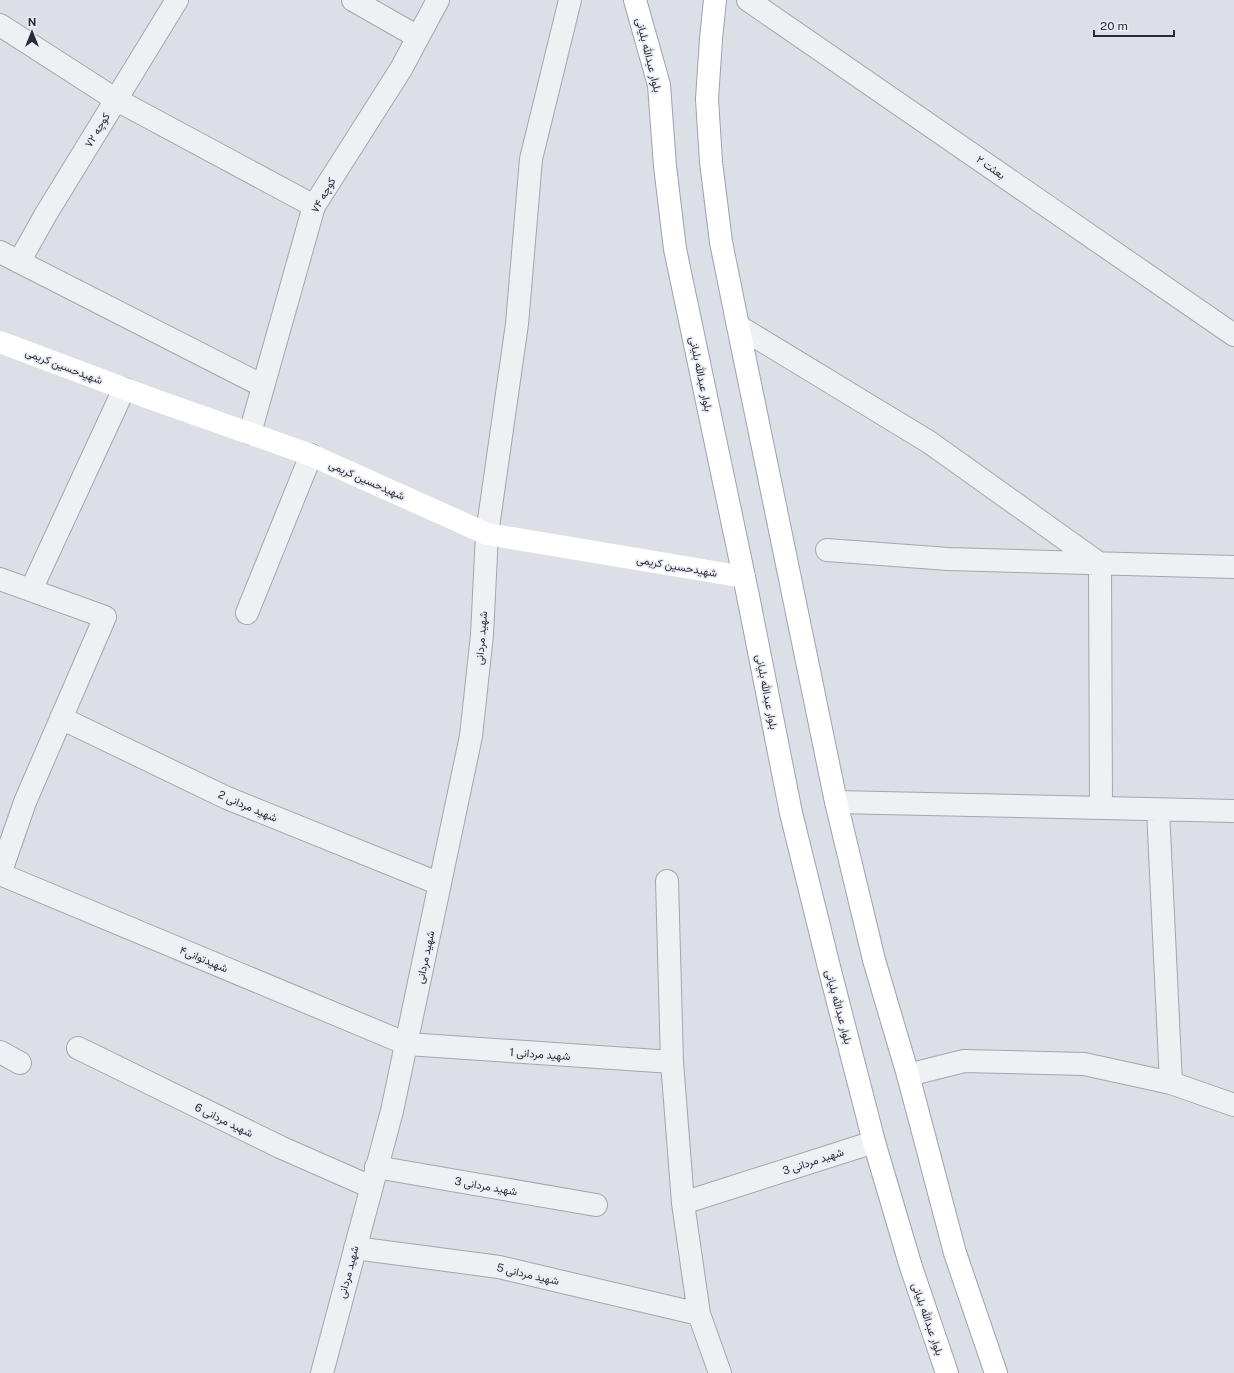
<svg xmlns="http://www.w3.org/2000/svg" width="1234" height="1373" viewBox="0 0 1234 1373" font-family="'Public Sans',Vazirmatn,sans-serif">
  <rect width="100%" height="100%" fill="#dddfe6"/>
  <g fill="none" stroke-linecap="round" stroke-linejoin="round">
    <g stroke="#a3a6af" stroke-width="24">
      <path id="street" d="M 353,0 L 418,37
        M 748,0 L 1234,335
        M 0,25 L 115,99 L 314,206
        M 0,252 L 263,386
        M 19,262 L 46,214 L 177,0
        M 738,326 L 929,442 L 1100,564 L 1101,808
        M 250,433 L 314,206 L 401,69 L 438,0
        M 827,550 L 948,559 L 1234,567
        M 0,579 L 105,617 L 25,802 L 0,874
        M 31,590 L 124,389
        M 247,613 L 311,455
        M 61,718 L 227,798 L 440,884
        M 836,802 L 1234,811
        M 1158,810 L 1171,1083
        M 0,874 L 407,1044 L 672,1062
        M 667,881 L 672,1062 L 683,1203 L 699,1314 L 720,1373
        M 78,1048 L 280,1147 L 371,1187
        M 0,1052 L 20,1063
        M 908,1075 L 964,1061 L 1084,1064 L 1171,1083 L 1234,1105
        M 376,1167 L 596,1205
        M 683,1203 L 874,1142
        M 355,1248 L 499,1267 L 699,1314
        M 322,1373 L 392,1111 L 471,736 L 482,635 L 487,534 L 517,324 L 531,159 L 570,0"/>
    </g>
    <g stroke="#9da2b1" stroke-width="24">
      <path id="primary" d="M 635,0 L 659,85 L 665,166 L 675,249 L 748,596 L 791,813 L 830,971 L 874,1142 L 911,1267 L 947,1373
        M 715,0 L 711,39 L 707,99 L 711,162 L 721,242 L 738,326 L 836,802 L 874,960 L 908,1075 L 955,1253 L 996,1373"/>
    </g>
    <use href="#street" stroke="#eff0f4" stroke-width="22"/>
    <path stroke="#fff" stroke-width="22" d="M 0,342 L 152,399 L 311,455 L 487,534 L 744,577"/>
    <use href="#primary" stroke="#fff" stroke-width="22"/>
  </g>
  <g text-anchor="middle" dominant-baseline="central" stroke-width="3.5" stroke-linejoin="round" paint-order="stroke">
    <g font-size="11" fill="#272c3b" stroke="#eceef4">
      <text transform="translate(649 55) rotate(76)">بلوار عبدالله بلیانی</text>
      <text transform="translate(97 130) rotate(-59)">کوچه ۷۲</text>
      <text transform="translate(991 167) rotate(35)">بعثت ۲</text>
      <text transform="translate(323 195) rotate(-61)">کوچه ۷۴</text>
      <text transform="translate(64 366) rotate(21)">شهیدحسین کریمی</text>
      <text transform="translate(701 374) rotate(78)">بلوار عبدالله بلیانی</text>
      <text transform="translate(367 480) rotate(24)">شهیدحسین کریمی</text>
      <text transform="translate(677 566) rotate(10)">شهیدحسین کریمی</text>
      <text transform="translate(481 638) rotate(-85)">شهید مردانی</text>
      <text transform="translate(767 692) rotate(79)">بلوار عبدالله بلیانی</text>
      <text transform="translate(248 806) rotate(23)">شهید مردانی 2</text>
      <text transform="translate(425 957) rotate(-78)">شهید مردانی</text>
      <text transform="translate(204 959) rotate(23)">شهیدتوانی۴</text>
      <text transform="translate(839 1007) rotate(75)">بلوار عبدالله بلیانی</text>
      <text transform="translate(540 1054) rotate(4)">شهید مردانی 1</text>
      <text transform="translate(224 1120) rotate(26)">شهید مردانی 6</text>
      <text transform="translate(813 1161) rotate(-18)">شهید مردانی 3</text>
      <text transform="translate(486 1186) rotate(10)">شهید مردانی 3</text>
      <text transform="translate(348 1272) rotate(-75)">شهید مردانی</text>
      <text transform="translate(528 1274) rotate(13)">شهید مردانی 5</text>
      <text transform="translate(928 1319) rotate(71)">بلوار عبدالله بلیانی</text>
    </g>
  </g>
  <g transform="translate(32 32)" stroke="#eceef4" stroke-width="3" paint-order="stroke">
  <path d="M0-3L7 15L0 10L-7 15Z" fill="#272c3b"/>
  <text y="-6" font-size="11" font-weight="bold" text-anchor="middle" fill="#272c3b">N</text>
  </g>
  <path d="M1094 30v6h80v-6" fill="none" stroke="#272c3b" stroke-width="2"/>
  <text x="1100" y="30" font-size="12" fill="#272c3b" stroke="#eceef4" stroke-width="3" paint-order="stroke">20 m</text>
</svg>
